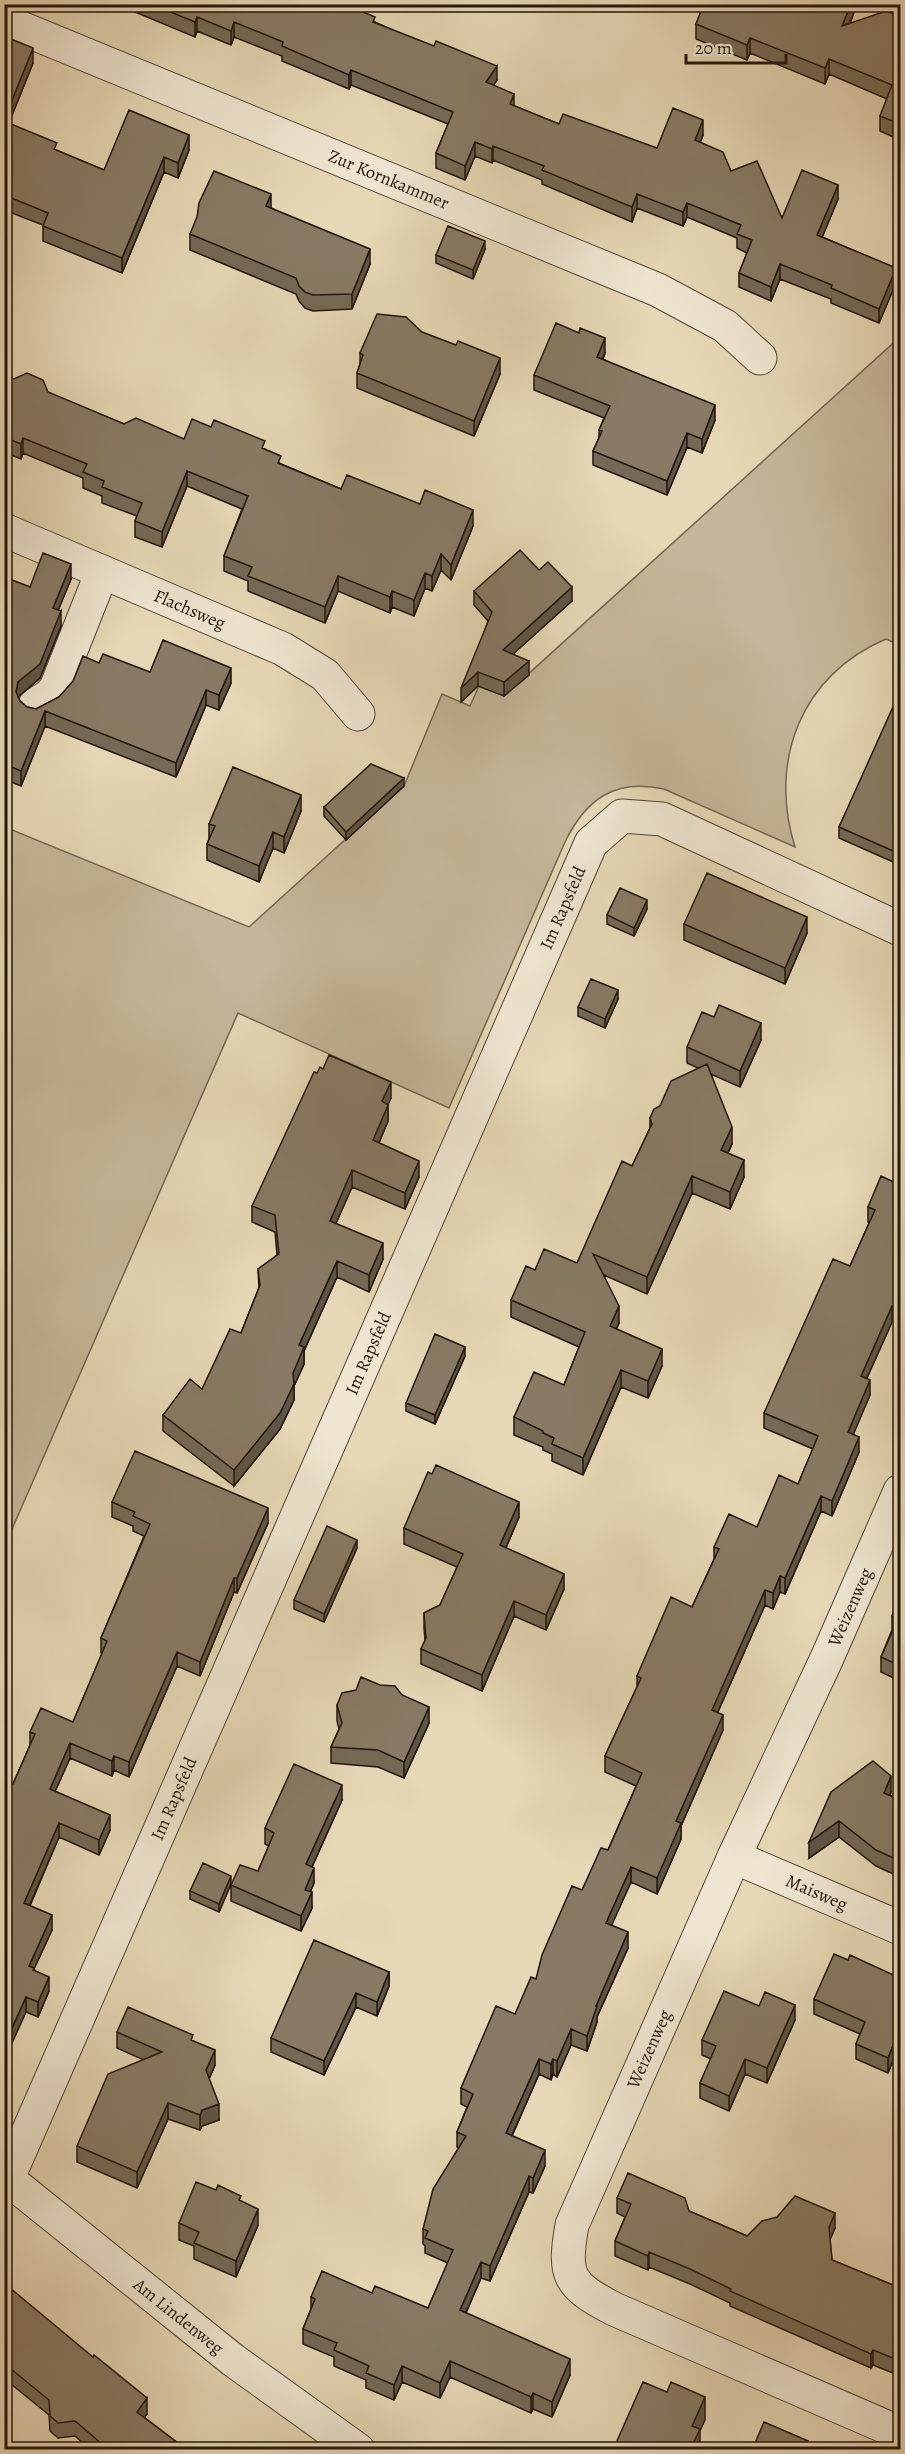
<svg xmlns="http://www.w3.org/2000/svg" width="905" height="2454" viewBox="0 0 905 2454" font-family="Alegreya,serif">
  <rect width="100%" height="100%" fill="#e6d7b6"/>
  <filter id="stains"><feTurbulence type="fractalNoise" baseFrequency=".00333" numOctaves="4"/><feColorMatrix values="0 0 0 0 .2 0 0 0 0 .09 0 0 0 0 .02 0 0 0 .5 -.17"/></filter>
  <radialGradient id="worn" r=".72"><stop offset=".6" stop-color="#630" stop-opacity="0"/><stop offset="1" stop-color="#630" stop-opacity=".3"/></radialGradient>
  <path fill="#c5b699" stroke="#746652" stroke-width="1.5" d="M 900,337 L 900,645 L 886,639 C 801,675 768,761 795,847 L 664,789 C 615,778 586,799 565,842 L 449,1108 L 238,1013 L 5,1545 L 5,827 L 249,927 L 404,786 L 442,694 L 470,706 L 479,686 L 504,696 Z"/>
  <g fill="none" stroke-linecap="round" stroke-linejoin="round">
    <g stroke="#544636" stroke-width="35">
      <g id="minor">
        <path id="s1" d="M 4,21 L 658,290 L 725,326 L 760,358"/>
        <path id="s2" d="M 4,530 L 283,649 L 325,675 L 358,714"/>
        <path d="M 35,705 L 49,696 L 56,688 L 102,572"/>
        <path d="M 900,1491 L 827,1658 L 734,1857 L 572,2225 C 563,2276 568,2285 614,2309 L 900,2433"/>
        <path id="s3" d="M 734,1857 L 900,1928"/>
        <path id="s4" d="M 4,2176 L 233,2360 L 358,2450"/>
        <path id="s5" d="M 8,2178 L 591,843 L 622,816 L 662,819 L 900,929"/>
      </g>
    </g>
    <use href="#minor" stroke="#efe5d0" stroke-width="33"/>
  </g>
  <path fill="#756956" stroke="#23160c" stroke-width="1.5" d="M 116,4 L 344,4 L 375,22 L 497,80 L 493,85 L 514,106 L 559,124 L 657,148 L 703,135 L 700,143 L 782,218 L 838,199 L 822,237 L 895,268 L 900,244 L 900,282 L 896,282 L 879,323 L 831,303 L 831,299 L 780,279 L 771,301 L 739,287 L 739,273 L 747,253 L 737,248 L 737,238 L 687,217 L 683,226 L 637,208 L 632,222 L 542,184 L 542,180 L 493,160 L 492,163 L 475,156 L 465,180 L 436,168 L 436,153 L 448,124 L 351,85 L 349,89 L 282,61 L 282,56 L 234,37 L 231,45 L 197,31 L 195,37 Z
    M 638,4 L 652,4 L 650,9 Z
    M 704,4 L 857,4 L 850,24 L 900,16 L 900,140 L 880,131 L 880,116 L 887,99 L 829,74 L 825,84 L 750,53 L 747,60 L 696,39 L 696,24 Z
    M 4,39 L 33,63 L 9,123 L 57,151 L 104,170 L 189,150 L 178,178 L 164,172 L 122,273 L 43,241 L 43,225 L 4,210 Z
    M 271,208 L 370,264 L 352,309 L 313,311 L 305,308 L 299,301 L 296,294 L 190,250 L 190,234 Z
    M 485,249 L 473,279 L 436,263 L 436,255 Z
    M 360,353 L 500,374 L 474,436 L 357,388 L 357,373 L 360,364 Z
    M 605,353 L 603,359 L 715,420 L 702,453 L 687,447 L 667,495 L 593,465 L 593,451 L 599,438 L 599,430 L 604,418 L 534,390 L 534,375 Z
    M 4,375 L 124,424 L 184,439 L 265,449 L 281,464 L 341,489 L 473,526 L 451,580 L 441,570 L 432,591 L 425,588 L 414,616 L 392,607 L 390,613 L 338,591 L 325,623 L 248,591 L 248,581 L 224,571 L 224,556 L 242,509 L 187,486 L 162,547 L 135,537 L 135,521 L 137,516 L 102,503 L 102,496 L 83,488 L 83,478 L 23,453 L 21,459 L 4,452 Z
    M 539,570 L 572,601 L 513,654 L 529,675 L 504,696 L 478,686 L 461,702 L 488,621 L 474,605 L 474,591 Z
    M 4,577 L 30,587 L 71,579 L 58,610 L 61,626 L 40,678 L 18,697 L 20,701 L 27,707 L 36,709 L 59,697 L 99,663 L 150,672 L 231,683 L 219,710 L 206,705 L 176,777 L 45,726 L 21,786 L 4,779 Z
    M 900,699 L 900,865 L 839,838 L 839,827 Z
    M 404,786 L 346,840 L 324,816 L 324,807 Z
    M 301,811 L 284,853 L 273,848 L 259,882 L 207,860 L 207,844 L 209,839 L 209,824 Z
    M 647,909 L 634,936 L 607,924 L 607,915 Z
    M 684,924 L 807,933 L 785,984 L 684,940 Z
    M 618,999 L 605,1028 L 578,1016 L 578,1007 Z
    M 761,1040 L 740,1087 L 711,1074 L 732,1144 L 728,1153 L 744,1177 L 730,1209 L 692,1193 L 647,1294 L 604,1275 L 619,1323 L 616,1329 L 662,1366 L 648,1398 L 621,1387 L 583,1475 L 552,1461 L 552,1454 L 543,1450 L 543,1447 L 514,1435 L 514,1417 L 564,1385 L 579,1347 L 511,1317 L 511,1300 L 535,1270 L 577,1263 L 632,1166 L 650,1128 L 650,1118 L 660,1106 L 698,1068 L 687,1063 L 687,1047 Z
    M 391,1098 L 388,1104 L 388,1121 L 379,1143 L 419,1177 L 405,1209 L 352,1187 L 336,1223 L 383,1259 L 369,1292 L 337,1277 L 304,1351 L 304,1364 L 294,1386 L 294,1400 L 280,1429 L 234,1486 L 163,1431 L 163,1415 L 202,1389 L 241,1333 L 259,1288 L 258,1269 L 277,1255 L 275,1232 L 252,1222 L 252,1206 Z
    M 900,1185 L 900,1325 L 892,1322 L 867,1378 L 870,1395 L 853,1434 L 859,1452 L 832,1516 L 821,1511 L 785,1594 L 780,1592 L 773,1609 L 765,1605 L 718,1712 L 723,1730 L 681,1826 L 681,1839 L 657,1894 L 631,1882 L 611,1925 L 628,1948 L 597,2017 L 597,2022 L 587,2051 L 571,2045 L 557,2077 L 553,2074 L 551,2080 L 539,2074 L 512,2136 L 545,2166 L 533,2193 L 529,2192 L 490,2281 L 481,2278 L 466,2313 L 570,2375 L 552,2417 L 533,2409 L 531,2413 L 450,2377 L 440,2398 L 402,2382 L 394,2400 L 366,2388 L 366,2380 L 334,2366 L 334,2357 L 303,2344 L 303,2329 L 311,2309 L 311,2297 L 372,2293 L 428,2308 L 448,2263 L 425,2253 L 425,2246 L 423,2244 L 423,2229 L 459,2148 L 457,2147 L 457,2132 L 467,2107 L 461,2104 L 461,2088 L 515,2014 L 536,1979 L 582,1890 L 608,1850 L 636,1786 L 605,1772 L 605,1756 L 637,1687 L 637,1676 L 692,1607 L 714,1559 L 714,1547 L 757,1527 L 798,1484 L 813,1449 L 764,1428 L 764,1413 L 850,1266 L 869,1223 L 868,1222 L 868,1207 Z
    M 465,1356 L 435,1424 L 406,1411 L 406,1403 Z
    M 112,1502 L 268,1523 L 237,1593 L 234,1592 L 200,1676 L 177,1666 L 129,1777 L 114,1770 L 112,1776 L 70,1758 L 55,1791 L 110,1830 L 99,1855 L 59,1837 L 30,1906 L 52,1930 L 34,1969 L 49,1991 L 38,2017 L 26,2012 L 13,1784 L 30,1745 L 30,1732 L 73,1722 L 102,1654 L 101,1653 L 101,1638 L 144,1536 L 133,1531 L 133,1526 L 112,1517 Z
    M 519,1517 L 506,1548 L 564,1589 L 546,1630 L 514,1616 L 482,1691 L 421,1664 L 421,1649 L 425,1641 L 424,1628 L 424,1613 L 440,1605 L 457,1567 L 404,1544 L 404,1528 Z
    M 357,1548 L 324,1622 L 294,1609 L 294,1600 Z
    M 900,1598 L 900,1681 L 881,1672 L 881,1657 L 892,1630 L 892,1616 Z
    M 402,1695 L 429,1723 L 404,1778 L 378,1767 L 331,1763 L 331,1747 L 339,1729 L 337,1721 L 337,1705 Z
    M 831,1792 L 891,1792 L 890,1795 L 900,1800 L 900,1877 L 876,1866 L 839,1837 L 809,1858 Z
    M 342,1800 L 312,1867 L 314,1883 L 310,1892 L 312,1908 L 301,1931 L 231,1901 L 231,1885 L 258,1871 L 269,1846 L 265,1844 L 265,1828 Z
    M 231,1884 L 219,1912 L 190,1899 L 190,1891 Z
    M 848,1960 L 900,1978 L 900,2055 L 896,2053 L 888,2073 L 856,2059 L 856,2044 L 860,2034 L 814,2014 L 814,1999 Z
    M 389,1972 L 389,1986 L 377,2016 L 356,2007 L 324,2075 L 271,2052 L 271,2038 Z
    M 759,2006 L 795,2020 L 767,2083 L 745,2074 L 729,2111 L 700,2098 L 700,2083 L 711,2059 L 702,2055 L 702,2040 Z
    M 117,2032 L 193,2041 L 215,2065 L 209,2079 L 219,2120 L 202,2126 L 200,2130 L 168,2119 L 137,2188 L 77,2162 L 77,2146 L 144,2060 L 117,2048 Z
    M 617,2198 L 689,2211 L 747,2236 L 835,2228 L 830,2239 L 832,2260 L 900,2288 L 900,2286 L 900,2376 L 873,2365 L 871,2368 L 730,2306 L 730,2303 L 690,2284 L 649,2267 L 648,2270 L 615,2256 L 615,2241 L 625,2217 L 617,2213 Z
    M 241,2201 L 258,2225 L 236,2277 L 194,2259 L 194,2246 L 179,2240 L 179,2223 Z
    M 4,2283 L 147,2414 L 144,2417 L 187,2450 L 91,2450 L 75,2436 L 58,2438 L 50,2431 L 49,2415 L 11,2384 L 6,2390 L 4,2389 Z"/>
  <path fill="#5f5546" stroke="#23160c" stroke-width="1.5" d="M 851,4 L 857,4 L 842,42 L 842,26 Z
    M 197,17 L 197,31 L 195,37 L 195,22 Z
    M 234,22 L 234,37 L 231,45 L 231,31 Z
    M 750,38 L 750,53 L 747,60 L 747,45 Z
    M 33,48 L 33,63 L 4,135 L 4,120 Z
    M 829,59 L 829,74 L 825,84 L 825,68 Z
    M 497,66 L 497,80 L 486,97 L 486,82 Z
    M 351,70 L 351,85 L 349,89 L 349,75 Z
    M 514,94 L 514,108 L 510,104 Z
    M 703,120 L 703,135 L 695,155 L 695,140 Z
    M 189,135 L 189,150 L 178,178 L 178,163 Z
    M 475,142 L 475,156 L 465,180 L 465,166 Z
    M 493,146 L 493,160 L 492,163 L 492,149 Z
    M 164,157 L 164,172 L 122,273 L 122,258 Z
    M 838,185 L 838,199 L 817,250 L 817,235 Z
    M 271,194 L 271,210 L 266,206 Z
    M 637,194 L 637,208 L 632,222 L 632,207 Z
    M 687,203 L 687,217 L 683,226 L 683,212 Z
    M 485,241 L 485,249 L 473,279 L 473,270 Z
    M 370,249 L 370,264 L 352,309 L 352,294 Z
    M 780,264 L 780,279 L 771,301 L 771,287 Z
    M 896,268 L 896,283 L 879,323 L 879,309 Z
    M 605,338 L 605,353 L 597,372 L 597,357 Z
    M 500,358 L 500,374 L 474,436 L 474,421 Z
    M 715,405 L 715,420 L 702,453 L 702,439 Z
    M 687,433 L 687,447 L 667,495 L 667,481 Z
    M 23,438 L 23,453 L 21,459 L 21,444 Z
    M 187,471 L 187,486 L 162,547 L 162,532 Z
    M 473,510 L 473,526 L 451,580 L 451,565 Z
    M 441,554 L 441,570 L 432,591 L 432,576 Z
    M 71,564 L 71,579 L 53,623 L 53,608 Z
    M 425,573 L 425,588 L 414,616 L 414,600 Z
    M 338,576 L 338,591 L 325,623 L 325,607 Z
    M 572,587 L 572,601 L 503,663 L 503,650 Z
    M 392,591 L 392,607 L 390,613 L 390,597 Z
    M 61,611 L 61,626 L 40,678 L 18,697 L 16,692 L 18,682 Z
    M 529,661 L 529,675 L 504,696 L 504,682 Z
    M 231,668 L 231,683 L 219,710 L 219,695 Z
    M 478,672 L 478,686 L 461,702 L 461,688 Z
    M 206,690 L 206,705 L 176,777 L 176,763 Z
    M 45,711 L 45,726 L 21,786 L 21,771 Z
    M 404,778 L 404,786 L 346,840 L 346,832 Z
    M 301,795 L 301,811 L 284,853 L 284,837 Z
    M 273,832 L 273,848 L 259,882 L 259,866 Z
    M 647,900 L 647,909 L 634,936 L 634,928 Z
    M 807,917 L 807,933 L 785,984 L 785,968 Z
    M 618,990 L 618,999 L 605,1028 L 605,1019 Z
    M 761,1023 L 761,1040 L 740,1087 L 740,1071 Z
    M 391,1082 L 391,1098 L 382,1118 L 382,1101 Z
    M 388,1105 L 388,1121 L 373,1156 L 373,1140 Z
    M 732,1127 L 732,1144 L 721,1167 L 721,1150 Z
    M 744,1160 L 744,1177 L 730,1209 L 730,1192 Z
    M 419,1161 L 419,1177 L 405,1209 L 405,1193 Z
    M 352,1170 L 352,1187 L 330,1237 L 330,1221 Z
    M 692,1176 L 692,1193 L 647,1294 L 647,1277 Z
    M 383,1243 L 383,1259 L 369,1292 L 369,1275 Z
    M 337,1261 L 337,1277 L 304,1351 L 304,1364 L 294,1386 L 294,1400 L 280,1429 L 234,1486 L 234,1470 L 293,1373 L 299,1345 Z
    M 619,1306 L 619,1323 L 610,1343 L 610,1326 Z
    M 892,1306 L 892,1322 L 861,1391 L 861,1376 Z
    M 465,1347 L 465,1356 L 435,1424 L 435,1415 Z
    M 662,1349 L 662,1366 L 648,1398 L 648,1381 Z
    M 621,1370 L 621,1387 L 583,1475 L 583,1458 Z
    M 870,1380 L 870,1395 L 848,1447 L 848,1432 Z
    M 859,1437 L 859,1452 L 832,1516 L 832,1501 Z
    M 821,1496 L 821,1511 L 785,1594 L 785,1578 Z
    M 519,1502 L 519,1517 L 500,1561 L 500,1545 Z
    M 268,1508 L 268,1523 L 237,1593 L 237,1578 Z
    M 357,1540 L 357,1548 L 324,1622 L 324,1614 Z
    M 564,1574 L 564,1589 L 546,1630 L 546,1615 Z
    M 780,1576 L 780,1592 L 773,1609 L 773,1593 Z
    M 234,1578 L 234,1592 L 200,1676 L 200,1662 Z
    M 765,1590 L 765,1605 L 712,1725 L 712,1710 Z
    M 514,1601 L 514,1616 L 482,1691 L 482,1675 Z
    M 177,1652 L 177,1666 L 129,1777 L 129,1762 Z
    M 429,1707 L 429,1723 L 404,1778 L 404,1762 Z
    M 723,1715 L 723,1730 L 681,1826 L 681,1839 L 657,1894 L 657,1878 L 676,1821 Z
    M 70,1743 L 70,1758 L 50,1803 L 50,1789 Z
    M 114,1756 L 114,1770 L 112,1776 L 112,1761 Z
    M 891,1776 L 891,1792 L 884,1809 L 884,1793 Z
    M 342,1785 L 342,1800 L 306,1880 L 306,1864 Z
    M 110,1815 L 110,1830 L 99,1855 L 99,1840 Z
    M 839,1821 L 839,1837 L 809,1858 L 809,1842 Z
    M 59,1823 L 59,1837 L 24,1918 L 24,1903 Z
    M 631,1867 L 631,1882 L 606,1938 L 606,1923 Z
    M 314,1868 L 314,1883 L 305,1905 L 305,1890 Z
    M 231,1876 L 231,1884 L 219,1912 L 219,1904 Z
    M 312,1892 L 312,1908 L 301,1931 L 301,1916 Z
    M 52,1915 L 52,1930 L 34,1969 L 34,1983 L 29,1966 Z
    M 628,1932 L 628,1948 L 597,2017 L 597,2022 L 587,2051 L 587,2036 L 596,2006 Z
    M 389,1972 L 389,1986 L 377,2016 L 377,2002 Z
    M 49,1977 L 49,1991 L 38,2017 L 38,2002 Z
    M 356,1993 L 356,2007 L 324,2075 L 324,2061 Z
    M 26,1997 L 26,2012 L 4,2061 L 4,2046 Z
    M 795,2005 L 795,2020 L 767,2083 L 767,2068 Z
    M 571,2029 L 571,2045 L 557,2077 L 557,2061 Z
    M 896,2038 L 896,2053 L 888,2073 L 888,2058 Z
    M 215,2050 L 215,2065 L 206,2086 L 206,2070 Z
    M 539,2059 L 539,2074 L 506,2149 L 506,2133 Z
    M 553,2059 L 553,2074 L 551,2080 L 551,2064 Z
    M 745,2059 L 745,2074 L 729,2111 L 729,2096 Z
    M 168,2103 L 168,2119 L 137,2188 L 137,2172 Z
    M 219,2104 L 219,2120 L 202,2126 L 200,2130 L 200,2115 L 202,2110 Z
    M 545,2150 L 545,2166 L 533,2193 L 533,2178 Z
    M 529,2176 L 529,2192 L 490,2281 L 490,2266 Z
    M 258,2209 L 258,2225 L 236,2277 L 236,2261 Z
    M 835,2213 L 835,2228 L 829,2242 L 829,2227 Z
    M 649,2252 L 649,2267 L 648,2270 L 648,2256 Z
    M 481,2262 L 481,2278 L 460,2326 L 460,2310 Z
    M 873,2350 L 873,2365 L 871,2368 L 871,2354 Z
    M 570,2359 L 570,2375 L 552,2417 L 552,2402 Z
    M 450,2361 L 450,2377 L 440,2398 L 440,2383 Z
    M 402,2366 L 402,2382 L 394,2400 L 394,2385 Z
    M 11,2369 L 11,2384 L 6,2390 L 6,2375 Z
    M 533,2393 L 533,2409 L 531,2413 L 531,2397 Z
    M 705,2397 L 705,2420 L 700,2431 L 700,2450 L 690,2450 L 692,2426 Z
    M 147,2398 L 147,2414 L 137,2427 L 137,2412 Z"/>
  <path fill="#887a64" stroke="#23160c" stroke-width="1.5" d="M 151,4 L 344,4 L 375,17 L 373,22 L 434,46 L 436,41 L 497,66 L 486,82 L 514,94 L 510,104 L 559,124 L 563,114 L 657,148 L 673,108 L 703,120 L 695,140 L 723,152 L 731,171 L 757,161 L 782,218 L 802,170 L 838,185 L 817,235 L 896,268 L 879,309 L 831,288 L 832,285 L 780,264 L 771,287 L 739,273 L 752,240 L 737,234 L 741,225 L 687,203 L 683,212 L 637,194 L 632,207 L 542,170 L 544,166 L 493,146 L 492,149 L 475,142 L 465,166 L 436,153 L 453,112 L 351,70 L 349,75 L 282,46 L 283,42 L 234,22 L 231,31 L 197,17 L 195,22 Z
    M 704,4 L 851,4 L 842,26 L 886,11 L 900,16 L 900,124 L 880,116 L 892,85 L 829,59 L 825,68 L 750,38 L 747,45 L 696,24 Z
    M 6,37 L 33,48 L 4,120 L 4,39 Z
    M 129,110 L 189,135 L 178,163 L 164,157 L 122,258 L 43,226 L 48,213 L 4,195 L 4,160 L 5,158 L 4,157 L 4,121 L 57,143 L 54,149 L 104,170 Z
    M 214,171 L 271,194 L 266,206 L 370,249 L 352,294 L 313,295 L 305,292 L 299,286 L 296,278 L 190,234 L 197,217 L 199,203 Z
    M 448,226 L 485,241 L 473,270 L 436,255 Z
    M 900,244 L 900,266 L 895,266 Z
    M 377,314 L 406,317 L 422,332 L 456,345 L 458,341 L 500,358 L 474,421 L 357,373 L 363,355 L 360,353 Z
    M 556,323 L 579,333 L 580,328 L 605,338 L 597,357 L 715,405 L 702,439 L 687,433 L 667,481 L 593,451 L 602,431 L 599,430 L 610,406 L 534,375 Z
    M 27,373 L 43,380 L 48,392 L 124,424 L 136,418 L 184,439 L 192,419 L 211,427 L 214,420 L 265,441 L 262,448 L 281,456 L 278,463 L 341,489 L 347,475 L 420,504 L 425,490 L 473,510 L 451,565 L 441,554 L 432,576 L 425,573 L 414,600 L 392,591 L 390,597 L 338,576 L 325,607 L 248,576 L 252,567 L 224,556 L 248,496 L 187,471 L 162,532 L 135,521 L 142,503 L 102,487 L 104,481 L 83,472 L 87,464 L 23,438 L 21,444 L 4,437 L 4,375 L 14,379 Z
    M 520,550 L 539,570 L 548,562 L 572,587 L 503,650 L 529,661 L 504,682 L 478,672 L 461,688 L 492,612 L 474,591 Z
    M 43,553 L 71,564 L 53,608 L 61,611 L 40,664 L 18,682 L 16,692 L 20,701 L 27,707 L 36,709 L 59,697 L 73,681 L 83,656 L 99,663 L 103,654 L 150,672 L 163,640 L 231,668 L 219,695 L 206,690 L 176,763 L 45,711 L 21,771 L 4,764 L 4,577 L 30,587 Z
    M 897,698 L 900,699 L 900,854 L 839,827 Z
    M 371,764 L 404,778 L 346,832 L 324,807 Z
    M 233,767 L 301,795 L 284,837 L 273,832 L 259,866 L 207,844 L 215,826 L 209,824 Z
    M 707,873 L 807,917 L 785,968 L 684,924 Z
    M 620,888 L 647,900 L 634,928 L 607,915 Z
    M 591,979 L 618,990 L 605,1019 L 578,1007 Z
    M 719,1005 L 761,1023 L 740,1071 L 687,1047 L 702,1012 L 714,1017 Z
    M 329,1055 L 391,1082 L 382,1101 L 388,1105 L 373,1140 L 419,1161 L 405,1193 L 352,1170 L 330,1221 L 383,1243 L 369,1275 L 337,1261 L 299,1345 L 304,1347 L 293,1373 L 294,1384 L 280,1413 L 234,1470 L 163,1415 L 190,1379 L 202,1389 L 230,1329 L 241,1333 L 260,1285 L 258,1269 L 279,1254 L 275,1215 L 252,1206 L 314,1072 L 317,1073 L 320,1067 L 323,1069 Z
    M 707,1064 L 732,1127 L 721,1150 L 744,1160 L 730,1192 L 692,1176 L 647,1277 L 593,1254 L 619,1306 L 610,1326 L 662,1349 L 648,1381 L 621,1370 L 583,1458 L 552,1444 L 554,1438 L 543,1433 L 543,1431 L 514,1417 L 534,1372 L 564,1385 L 585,1332 L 511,1300 L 526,1266 L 535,1270 L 544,1249 L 577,1263 L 622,1161 L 632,1166 L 652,1124 L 650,1118 L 654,1109 L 660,1106 L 671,1081 Z
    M 881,1176 L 900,1185 L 900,1310 L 892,1306 L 861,1376 L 870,1380 L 848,1432 L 859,1437 L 832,1501 L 821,1496 L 785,1578 L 780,1576 L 773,1593 L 765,1590 L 712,1710 L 723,1715 L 676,1821 L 681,1823 L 657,1878 L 631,1867 L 606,1923 L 628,1932 L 596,2006 L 597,2006 L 587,2036 L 571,2029 L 557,2061 L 553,2059 L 551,2064 L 539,2059 L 506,2133 L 545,2150 L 533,2178 L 529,2176 L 490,2266 L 481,2262 L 460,2310 L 570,2359 L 552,2402 L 533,2393 L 531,2397 L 450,2361 L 440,2383 L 402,2366 L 394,2385 L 366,2373 L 369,2366 L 334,2350 L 337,2343 L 303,2329 L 315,2299 L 311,2297 L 322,2271 L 372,2293 L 375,2286 L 428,2308 L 453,2250 L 425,2238 L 428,2231 L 423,2229 L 433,2189 L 466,2136 L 457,2132 L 473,2094 L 461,2088 L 496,2006 L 515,2014 L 531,1977 L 536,1979 L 542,1955 L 572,1886 L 582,1890 L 601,1848 L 608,1850 L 642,1773 L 605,1756 L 641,1678 L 637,1676 L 671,1597 L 692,1607 L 719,1549 L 714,1547 L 729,1514 L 757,1527 L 779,1475 L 798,1484 L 818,1436 L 764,1413 L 833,1259 L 850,1266 L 875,1210 L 868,1207 Z
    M 435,1334 L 465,1347 L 435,1415 L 406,1403 Z
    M 135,1451 L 268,1508 L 237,1578 L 234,1578 L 200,1662 L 177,1652 L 129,1762 L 114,1756 L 112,1761 L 70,1743 L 50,1789 L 110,1815 L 99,1840 L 59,1823 L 24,1903 L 52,1915 L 29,1966 L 34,1968 L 33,1970 L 49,1977 L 38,2002 L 26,1997 L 4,2046 L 4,1794 L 10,1782 L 13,1784 L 35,1734 L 30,1732 L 41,1708 L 73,1722 L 107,1641 L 101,1638 L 150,1524 L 133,1516 L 135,1512 L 112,1502 Z
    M 436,1465 L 519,1502 L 500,1545 L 564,1574 L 546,1615 L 514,1601 L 482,1675 L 421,1649 L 426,1638 L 424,1613 L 440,1605 L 463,1554 L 404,1528 L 428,1472 L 432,1474 Z
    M 327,1526 L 357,1540 L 324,1614 L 294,1600 Z
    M 900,1598 L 900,1666 L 881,1657 L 898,1619 L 892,1616 Z
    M 361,1677 L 380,1685 L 395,1686 L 402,1695 L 429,1707 L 404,1762 L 378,1750 L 331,1747 L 342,1723 L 337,1705 L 342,1693 L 356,1690 Z
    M 873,1761 L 891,1776 L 884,1793 L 900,1800 L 900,1861 L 876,1850 L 839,1821 L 809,1842 L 831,1792 Z
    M 294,1764 L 342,1785 L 306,1864 L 314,1868 L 305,1890 L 312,1892 L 301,1916 L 231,1885 L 240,1865 L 258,1871 L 274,1833 L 265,1828 Z
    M 203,1863 L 231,1876 L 219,1904 L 190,1891 Z
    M 314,1940 L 389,1972 L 377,2002 L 356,1993 L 324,2061 L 271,2038 Z
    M 834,1954 L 848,1960 L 850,1955 L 900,1978 L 900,2040 L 896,2038 L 888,2058 L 856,2044 L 865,2022 L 814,1999 Z
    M 724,1991 L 759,2006 L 765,1992 L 795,2005 L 767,2068 L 745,2059 L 729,2096 L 700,2083 L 716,2046 L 702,2040 Z
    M 128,2007 L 193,2035 L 191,2040 L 215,2050 L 206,2070 L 219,2104 L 202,2110 L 200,2115 L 168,2103 L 137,2172 L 77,2146 L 108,2074 L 162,2052 L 117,2032 Z
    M 628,2173 L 685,2198 L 689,2211 L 747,2236 L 762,2221 L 777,2217 L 795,2196 L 835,2213 L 829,2227 L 832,2260 L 900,2288 L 900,2286 L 900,2361 L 873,2350 L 871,2354 L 730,2291 L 731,2289 L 690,2269 L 649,2252 L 648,2256 L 615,2241 L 631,2204 L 617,2198 Z
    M 196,2182 L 216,2190 L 218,2185 L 241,2196 L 239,2200 L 258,2209 L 236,2261 L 194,2243 L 199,2232 L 179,2223 Z
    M 4,2283 L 93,2357 L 94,2355 L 147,2398 L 137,2412 L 187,2450 L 109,2450 L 75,2421 L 58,2423 L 50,2416 L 49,2400 L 11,2369 L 6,2375 L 4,2374 Z
    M 643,2382 L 667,2392 L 671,2382 L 705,2397 L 692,2426 L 700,2429 L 690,2450 L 613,2450 Z
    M 764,2422 L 808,2441 L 804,2450 L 752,2450 Z"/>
  <g text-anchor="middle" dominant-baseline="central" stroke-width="5" stroke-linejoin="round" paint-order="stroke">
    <g font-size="18" fill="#23160c" stroke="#efe5d0">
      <text stroke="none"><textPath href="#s1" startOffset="416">Zur Kornkammer</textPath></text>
      <text stroke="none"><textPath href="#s2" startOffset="202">Flachsweg</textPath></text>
      <text stroke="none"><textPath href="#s5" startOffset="1386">Im Rapsfeld</textPath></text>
      <text stroke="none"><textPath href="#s5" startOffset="900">Im Rapsfeld</textPath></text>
      <text transform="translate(850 1607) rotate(-66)">Weizenweg</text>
      <text stroke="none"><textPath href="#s5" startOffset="414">Im Rapsfeld</textPath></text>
      <text stroke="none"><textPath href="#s3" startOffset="90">Maisweg</textPath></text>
      <text transform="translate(649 2049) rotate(-66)">Weizenweg</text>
      <text stroke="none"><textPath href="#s4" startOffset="224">Am Lindenweg</textPath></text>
    </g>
  </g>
  <rect width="905" height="2454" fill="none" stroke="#e6d7b6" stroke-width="24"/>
  <rect x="6" y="6" width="893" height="2442" fill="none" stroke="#23160c" stroke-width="3"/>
  <rect x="12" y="12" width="881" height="2430" fill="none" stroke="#23160c" stroke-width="1.5"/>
  <path d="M686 54v9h100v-9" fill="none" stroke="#23160c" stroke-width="3"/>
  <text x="695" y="54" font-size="18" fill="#23160c" stroke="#efe5d0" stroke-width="4.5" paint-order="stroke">20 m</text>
  <rect width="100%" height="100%" filter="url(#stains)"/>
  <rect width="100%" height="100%" fill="url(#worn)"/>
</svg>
